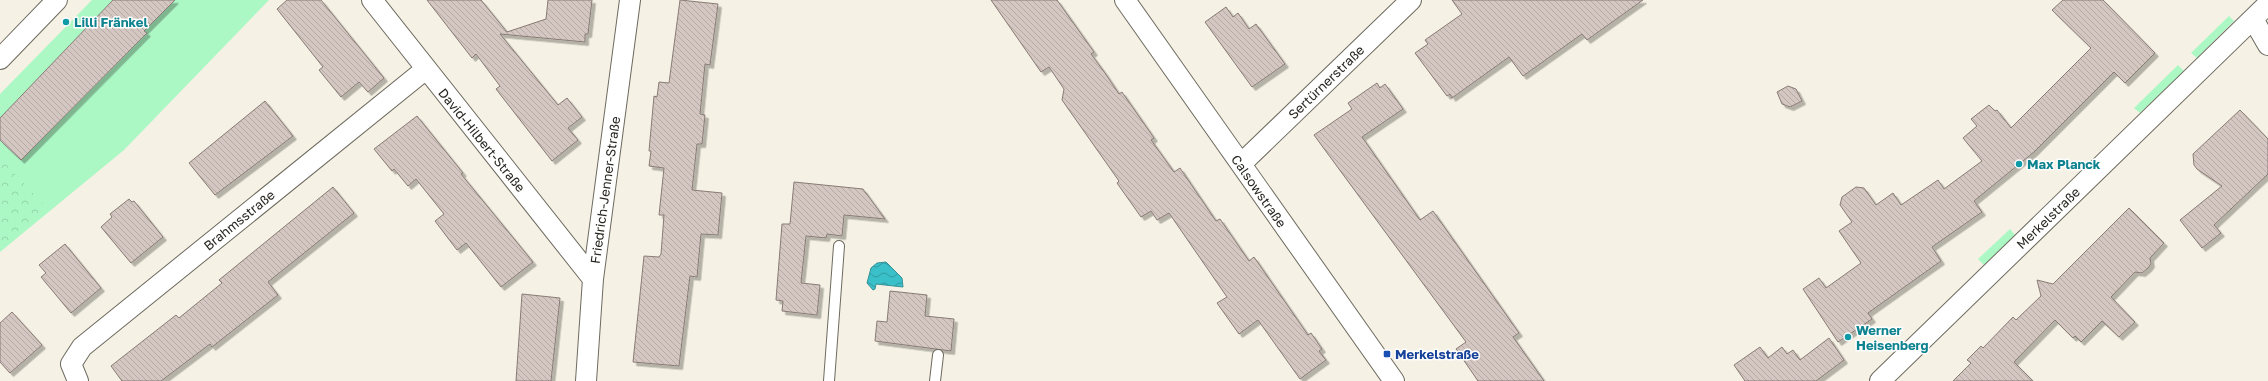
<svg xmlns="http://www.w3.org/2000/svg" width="2268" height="381" viewBox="0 0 2268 381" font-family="'Golos Text',sans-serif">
  <defs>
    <pattern id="forest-crowns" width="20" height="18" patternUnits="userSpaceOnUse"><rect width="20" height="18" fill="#acf8c5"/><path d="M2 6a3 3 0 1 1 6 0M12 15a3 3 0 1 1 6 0" fill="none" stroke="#94d4a9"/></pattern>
    <pattern id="water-waves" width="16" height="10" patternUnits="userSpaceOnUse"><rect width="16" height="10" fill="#3ac0c9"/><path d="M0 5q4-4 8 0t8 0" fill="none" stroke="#319ca3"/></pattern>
    <pattern id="building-back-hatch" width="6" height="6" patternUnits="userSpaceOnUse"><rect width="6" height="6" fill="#d4c6c1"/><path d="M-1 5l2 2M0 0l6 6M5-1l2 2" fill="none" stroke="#b6aaa6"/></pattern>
    <filter id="shadow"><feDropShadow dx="3.5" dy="3.5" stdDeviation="0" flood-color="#0004"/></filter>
  </defs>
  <rect width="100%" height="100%" fill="#f5f1e4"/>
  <path fill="#acf8c5" d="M 92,0 L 269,0 L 124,150 L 0,252 L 0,94 Z
    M 2229,16 L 2234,21 L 2197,58 L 2191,53 Z
    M 2178,65 L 2184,71 L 2140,113 L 2134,108 Z
    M 2010,229 L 2015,235 L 1984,265 L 1978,259 Z"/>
  <path fill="url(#forest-crowns)" d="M 0,158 L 46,207 L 0,251 Z"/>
  <path fill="url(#water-waves)" stroke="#349296" d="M 886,262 L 902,278 L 903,287 L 876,284 L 875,289 L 873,290 L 867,283 L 871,268 L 877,263 Z"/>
  <path fill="url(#building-back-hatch)" stroke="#887b76" filter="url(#shadow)" d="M 113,0 L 175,0 L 144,31 L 147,33 L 21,160 L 0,140 L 0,118 Z
    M 287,0 L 321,0 L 384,78 L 368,92 L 359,82 L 341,97 L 319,70 L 323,67 L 277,9 Z
    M 427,0 L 481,0 L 507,32 L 546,19 L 548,0 L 592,0 L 588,34 L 585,34 L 585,42 L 500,34 L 558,105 L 567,98 L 582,117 L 568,128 L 578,140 L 552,161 L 496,89 L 500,86 L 476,54 L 472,58 Z
    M 680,0 L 718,4 L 710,65 L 705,64 L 700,114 L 705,115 L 702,144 L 697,144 L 692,190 L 722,193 L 718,235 L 701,234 L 697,277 L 690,276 L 679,366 L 633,362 L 644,256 L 659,257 L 661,254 L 664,215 L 659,215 L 664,168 L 649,166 L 651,151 L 649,151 L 654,96 L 657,97 L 659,82 L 669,83 Z
    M 991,0 L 1057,0 L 1094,52 L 1091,54 L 1105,73 L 1119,94 L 1122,92 L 1154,138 L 1151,140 L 1174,172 L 1180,168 L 1216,221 L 1220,219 L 1249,261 L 1254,257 L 1308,335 L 1311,333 L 1322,349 L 1319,351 L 1326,360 L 1300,379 L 1258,320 L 1239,334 L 1217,303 L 1227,297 L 1169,213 L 1157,220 L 1151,211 L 1141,217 L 1117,183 L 1119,181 L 1062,100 L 1064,89 L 1049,67 L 1041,72 Z
    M 1452,0 L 1643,0 L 1587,40 L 1582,34 L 1523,76 L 1509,57 L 1452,98 L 1450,94 L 1447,96 L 1415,53 L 1428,44 L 1425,40 L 1462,14 Z
    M 2063,0 L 2103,0 L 2155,53 L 2125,83 L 2114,72 L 2034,152 L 1974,201 L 1982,212 L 1932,247 L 1941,261 L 1868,313 L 1872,319 L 1838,342 L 1803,289 L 1819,278 L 1826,288 L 1861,263 L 1839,231 L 1852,222 L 1840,205 L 1842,197 L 1856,187 L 1864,188 L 1876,205 L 1893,193 L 1901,205 L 1938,180 L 1944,189 L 1982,161 L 1963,138 L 1977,126 L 1971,119 L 1989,105 L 1995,111 L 1997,110 L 2011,128 L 2091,48 L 2052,10 Z
    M 1226,7 L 1233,17 L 1238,13 L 1249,29 L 1256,24 L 1285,64 L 1252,87 L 1205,22 Z
    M 1377,83 L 1380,88 L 1385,84 L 1403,109 L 1362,137 L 1420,220 L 1433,211 L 1519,333 L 1513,337 L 1544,381 L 1478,381 L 1456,349 L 1466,342 L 1314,135 L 1352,109 L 1348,103 Z
    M 1788,86 L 1796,89 L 1802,101 L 1790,107 L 1782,104 L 1777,92 Z
    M 265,101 L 293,136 L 215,195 L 189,163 Z
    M 2240,110 L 2268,139 L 2268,174 L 2214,225 L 2221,233 L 2202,248 L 2180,220 L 2222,186 L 2197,169 L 2194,165 L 2193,154 Z
    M 417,116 L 463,173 L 461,174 L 533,262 L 501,287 L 466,243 L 457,250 L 435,221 L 444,214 L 416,179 L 408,186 L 394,169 L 392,171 L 374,149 Z
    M 794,182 L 863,189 L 885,219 L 844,215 L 842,236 L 827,234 L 826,238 L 806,236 L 801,283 L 820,285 L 817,315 L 782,311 L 783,301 L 776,300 L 782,224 L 790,224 Z
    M 333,187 L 354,213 L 268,282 L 278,295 L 212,347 L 210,344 L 161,381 L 122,381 L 111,366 L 176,315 L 179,318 L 222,283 L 219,280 Z
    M 129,199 L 132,202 L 134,201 L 163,237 L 131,263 L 101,227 L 112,217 L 110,214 Z
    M 2129,208 L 2164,243 L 2150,258 L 2151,264 L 2148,268 L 2142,273 L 2135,272 L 2111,297 L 2135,322 L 2119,337 L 2102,321 L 2081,342 L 2075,336 L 2073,338 L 2055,320 L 2014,362 L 2033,381 L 1953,381 L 1971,363 L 1967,360 L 1981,346 L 1983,348 L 2013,317 L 2016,320 L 2041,296 L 2037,280 L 2053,284 Z
    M 65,244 L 101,288 L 71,313 L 41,277 L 46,273 L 39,265 Z
    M 890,291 L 927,295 L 925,316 L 954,319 L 951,351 L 875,341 L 877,321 L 887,322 Z
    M 522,294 L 560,298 L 551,381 L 516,381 Z
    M 12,312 L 42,345 L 10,373 L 0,362 L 0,323 Z
    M 1829,338 L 1844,360 L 1816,381 L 1745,381 L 1734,365 L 1760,347 L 1768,358 L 1782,347 L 1787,354 L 1793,350 L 1800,360 Z"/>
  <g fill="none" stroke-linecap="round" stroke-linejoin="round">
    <g stroke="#6d6a5f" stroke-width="12">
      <path id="service" d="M 829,381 L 839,246
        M 935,381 L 938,355"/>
    </g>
    <g stroke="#6d6a5f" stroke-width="22">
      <path id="minor" d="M 372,0 L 593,279
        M 1125,0 L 1394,381
        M 2253,19 L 2268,45
        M 0,59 L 57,0
        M 1241,164 L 1411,0
        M 78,381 L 71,364 L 82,347 L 426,69
        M 586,381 L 593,279 L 630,0
        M 1880,381 L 2268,4"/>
    </g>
    <use href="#service" stroke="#fff" stroke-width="10"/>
    <use href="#minor" stroke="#fff" stroke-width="20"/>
  </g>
  <g fill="#0f9aa8" stroke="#fefefe" stroke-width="1.5">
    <circle cx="66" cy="22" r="4"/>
    <circle cx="2019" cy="164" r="4"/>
    <circle cx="1848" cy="337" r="4"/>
  </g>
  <rect fill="#1a4fb4" stroke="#fefefe" stroke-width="1.5" x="1383" y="350" width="8" height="8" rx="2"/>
  <g text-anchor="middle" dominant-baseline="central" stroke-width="3" stroke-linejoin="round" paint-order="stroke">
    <g font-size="13" font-weight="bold" fill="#0d838f" stroke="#fefefe" text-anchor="start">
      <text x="74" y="22">Lilli Fränkel</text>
      <text x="2027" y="164">Max Planck</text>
      <text x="1856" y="330">Werner<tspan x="1856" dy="15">Heisenberg</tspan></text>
    </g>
    <g font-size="13" fill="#262520" stroke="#fefefe">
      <text transform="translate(1326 82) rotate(-44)">Sertürnerstraße</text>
      <text transform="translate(482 140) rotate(51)">David-Hilbert-Straße</text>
      <text transform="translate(605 190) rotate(-82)">Friedrich-Jenner-Straße</text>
      <text transform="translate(1259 191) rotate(55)">Calsowstraße</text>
      <text transform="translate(2048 218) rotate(-44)">Merkelstraße</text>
      <text transform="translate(239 220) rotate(-39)">Brahmsstraße</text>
    </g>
    <g font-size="13" font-weight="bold" fill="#164399" stroke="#fefefe" text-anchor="start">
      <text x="1395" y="354">Merkelstraße</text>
    </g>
  </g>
</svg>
